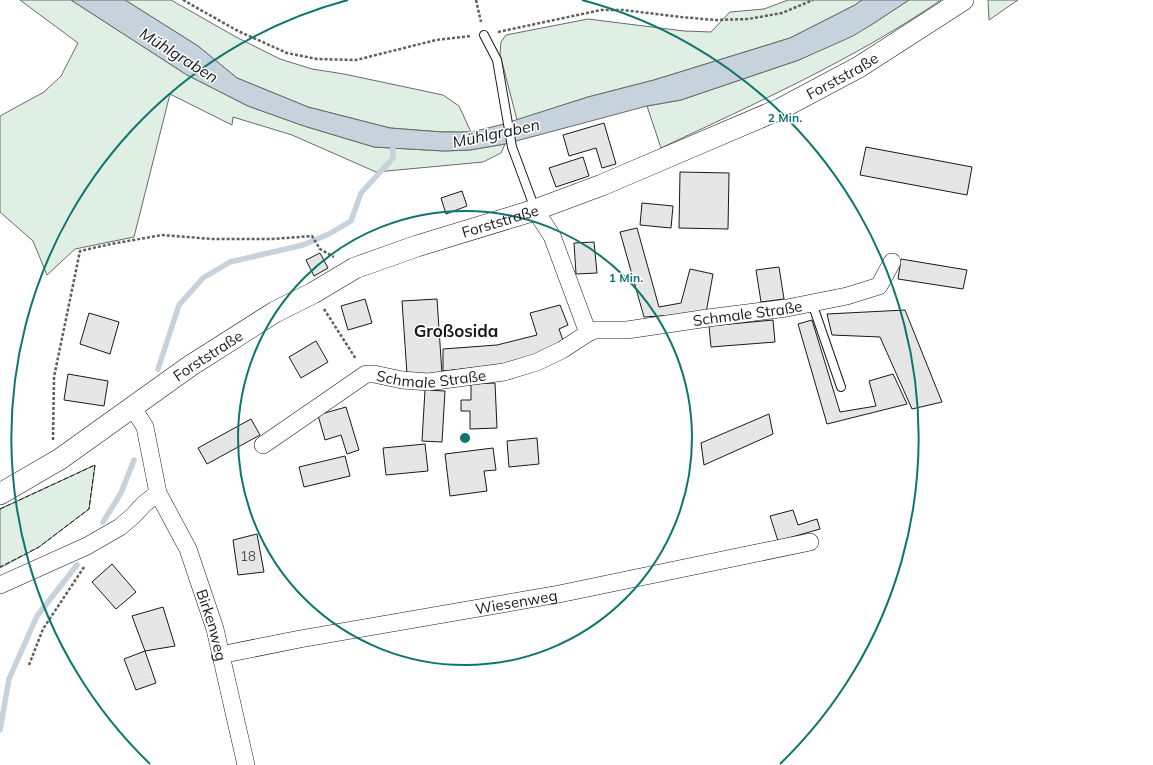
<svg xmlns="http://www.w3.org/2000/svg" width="1153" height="765" viewBox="0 0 1153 765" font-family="Mulish,sans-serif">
  <rect width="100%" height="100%" fill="#fff"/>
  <path fill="#e0efe3" stroke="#6a6a6a" d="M 20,0 L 71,0 L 187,75 L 248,106 L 304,126 L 374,147 L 444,151 L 470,150 L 505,144 L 501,153 L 483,162 L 376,172 L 292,135 L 233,117 L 232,125 L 170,94 L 134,237 L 75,249 L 47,275 L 33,241 L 0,212 L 0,116 L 44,92 L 61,76 L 78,43 Z
    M 125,0 L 171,0 L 236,37 L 280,59 L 312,69 L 344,74 L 443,95 L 459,106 L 471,132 L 442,132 L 390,128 L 308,107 L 237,78 L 198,46 Z
    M 788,0 L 862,0 L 855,5 L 790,38 L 654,80 L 588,97 L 517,120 L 500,54 L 501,42 L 506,35 L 588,19 L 684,31 L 711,32 L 730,12 L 764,9 Z
    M 909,0 L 941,0 C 853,60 756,103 661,148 L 647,106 L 681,100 L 799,60 L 871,25 Z
    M 988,0 L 1018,0 L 989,20 Z
    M 95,465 L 89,509 L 39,547 L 0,568 L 0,509 Z"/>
  <path fill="#c6d2dc" stroke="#6a6a6a" d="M 71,0 L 125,0 L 198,46 L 237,78 L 308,107 L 390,128 L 442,132 L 471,132 L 500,125 L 588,97 L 654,80 L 790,38 L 855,5 L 862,0 L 909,0 L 871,25 L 853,36 L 799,60 L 681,100 L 647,106 L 505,144 L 470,150 L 444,151 L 374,147 L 304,126 L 248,106 L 187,75 Z"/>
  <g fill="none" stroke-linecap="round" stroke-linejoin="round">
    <path stroke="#c6d2dc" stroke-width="5.5" d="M 158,369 L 179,305 L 203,278 L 230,262 L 303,245 L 329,234 L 351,221 L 361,193 L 393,158 L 393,142
      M 103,522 L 121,493 L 134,460
      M 0,730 L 9,679 L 37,616 L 77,565"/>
  </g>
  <path fill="#e6e6e6" stroke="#1a1a1a" d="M 604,123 L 616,164 L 602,168 L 596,148 L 569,156 L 563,135 Z
    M 866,147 L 972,167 L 967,195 L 860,175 Z
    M 583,157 L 589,176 L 556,187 L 549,168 Z
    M 680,172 L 729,173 L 728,229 L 679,228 Z
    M 462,191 L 467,206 L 446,214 L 441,198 Z
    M 642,203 L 673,206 L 671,228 L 640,225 Z
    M 637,228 L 659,307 L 681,303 L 690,269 L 713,274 L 706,313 L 644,317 L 620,232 Z
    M 594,242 L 597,273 L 576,274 L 574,243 Z
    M 320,253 L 328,268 L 314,276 L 306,260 Z
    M 901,259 L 967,270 L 963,289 L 898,279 Z
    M 779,267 L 784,299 L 761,302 L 756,270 Z
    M 365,299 L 372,323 L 348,330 L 341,306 Z
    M 437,299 L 442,374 L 407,374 L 402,301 Z
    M 560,305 L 568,325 L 559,329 L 565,346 L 501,365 L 443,371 L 443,349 L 497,345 L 537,335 L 530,313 Z
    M 905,310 L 942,402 L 912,409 L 880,337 L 832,335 L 827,314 Z
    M 89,313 L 119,322 L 110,354 L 80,344 Z
    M 773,320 L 775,342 L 711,347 L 709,326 Z
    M 812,320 L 840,412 L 876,406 L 869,381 L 893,374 L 907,404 L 827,424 L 798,324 Z
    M 316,341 L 328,362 L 301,378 L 289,357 Z
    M 68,374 L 108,381 L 104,406 L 64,400 Z
    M 495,383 L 497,428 L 470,429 L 470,411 L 461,411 L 461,400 L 471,400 L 471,384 Z
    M 425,390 L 445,391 L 442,442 L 422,441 Z
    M 346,407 L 359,450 L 347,454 L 341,435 L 325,440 L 318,415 Z
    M 769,414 L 773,434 L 704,465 L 701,443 Z
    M 251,419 L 260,435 L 207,464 L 198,448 Z
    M 537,438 L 539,464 L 509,467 L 507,441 Z
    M 425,444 L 428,471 L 386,475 L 383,448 Z
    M 493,448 L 496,470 L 484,471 L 487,491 L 450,496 L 445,454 Z
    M 345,456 L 350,476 L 304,487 L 299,467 Z
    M 793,510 L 798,525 L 817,519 L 820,529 L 778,541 L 770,516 Z
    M 257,534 L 264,572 L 238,575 L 233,540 Z
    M 112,564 L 136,592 L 116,609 L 92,582 Z
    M 163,607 L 175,646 L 145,651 L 132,616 Z
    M 145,651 L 156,683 L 136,690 L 124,659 Z"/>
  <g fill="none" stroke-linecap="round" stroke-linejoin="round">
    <g stroke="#1a1a1a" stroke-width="10">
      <path id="service" d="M 484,35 L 497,60 L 512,147 L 535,209
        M 812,303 L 841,387"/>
    </g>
    <g stroke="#1a1a1a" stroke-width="18">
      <g id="minor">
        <path d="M 535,210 L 552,236 L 588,333"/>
        <path id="s1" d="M 133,408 L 145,427 L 158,493 L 188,549 L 215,629 L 246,765"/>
        <path id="s2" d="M 263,445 L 366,374 L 374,374 L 402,380 L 428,382 L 504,372 L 537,362 L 562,350 L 588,333 L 595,330 L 627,330 L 708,318 L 787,308 L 847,296 L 879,286 L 892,262"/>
        <path d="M 0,585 L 87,546 L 120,527 L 133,516 L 144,504 L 158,493"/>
        <path id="s3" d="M 220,655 L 300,639 L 559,594 L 810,542"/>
      </g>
    </g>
    <g stroke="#1a1a1a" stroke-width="22">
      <g id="tertiary">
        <path id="s4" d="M 0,494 L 60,459 L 190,366 L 275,312 L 313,293 L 355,268 L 417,246 L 535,210 L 602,185 L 780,109 L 859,67 L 963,0"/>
      </g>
    </g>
    <path stroke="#5f5f5f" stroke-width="2.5" stroke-dasharray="3 2" stroke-linecap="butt" d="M 183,0 L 238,31 L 287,53 L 317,59 L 356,60 L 436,40 L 471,36
      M 476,0 L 481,22
      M 498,32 L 601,10 L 623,10 L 681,17 L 715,20 L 748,19 L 782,13 L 813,0
      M 324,309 L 356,359
      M 53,440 L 54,377 L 80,251 L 111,244 L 162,235 L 212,239 L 272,239 L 312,236 L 320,249 L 334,257
      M 29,665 L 43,629 L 84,567"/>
    <use href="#service" stroke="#fff" stroke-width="8"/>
    <use href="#minor" stroke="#fff" stroke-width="17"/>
    <use href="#tertiary" stroke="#fff" stroke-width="21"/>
    <path stroke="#1a1a1a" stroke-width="1" stroke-dasharray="5 2" stroke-linecap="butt" d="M 0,509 L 95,465 L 89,509 L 39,547 L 0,567"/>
  </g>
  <g fill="none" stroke="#0f766e" stroke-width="2">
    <circle cx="465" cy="438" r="227"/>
    <path d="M150 764A453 453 0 0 1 348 0M582 0A453 453 0 0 1 780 764"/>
  </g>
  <g text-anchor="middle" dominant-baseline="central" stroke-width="3" stroke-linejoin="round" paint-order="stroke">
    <g font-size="13" fill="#4d4d4d">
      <text x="248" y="556">18</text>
    </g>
    <g font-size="15" fill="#1a1a1a" stroke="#fff">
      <text stroke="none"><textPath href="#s4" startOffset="946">Forststraße</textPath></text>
      <text stroke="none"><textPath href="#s4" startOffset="574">Forststraße</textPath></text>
      <text stroke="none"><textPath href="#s2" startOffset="519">Schmale Straße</textPath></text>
      <text stroke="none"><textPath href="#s4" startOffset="250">Forststraße</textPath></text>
      <text stroke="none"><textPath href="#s2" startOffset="191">Schmale Straße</textPath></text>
      <text stroke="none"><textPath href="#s3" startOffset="301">Wiesenweg</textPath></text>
      <text stroke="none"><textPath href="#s1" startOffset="233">Birkenweg</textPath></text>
    </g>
    <g font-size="16" font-style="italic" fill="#1a1a1a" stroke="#fff">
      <text transform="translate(179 55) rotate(32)">Mühlgraben</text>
      <text transform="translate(496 133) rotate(-12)">Mühlgraben</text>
    </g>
    <g font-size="17" font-weight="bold" fill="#1a1a1a" stroke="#fff">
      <text x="456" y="330">Großosida</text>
    </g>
  </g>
  <circle cx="465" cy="438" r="6" fill="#0f766e" stroke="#fff" stroke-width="2"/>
  <g font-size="12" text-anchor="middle" font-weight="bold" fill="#0f766e" stroke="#fff" stroke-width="3" stroke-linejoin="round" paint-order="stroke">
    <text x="785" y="122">2 Min.</text>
    <text x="626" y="282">1 Min.</text>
  </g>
</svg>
